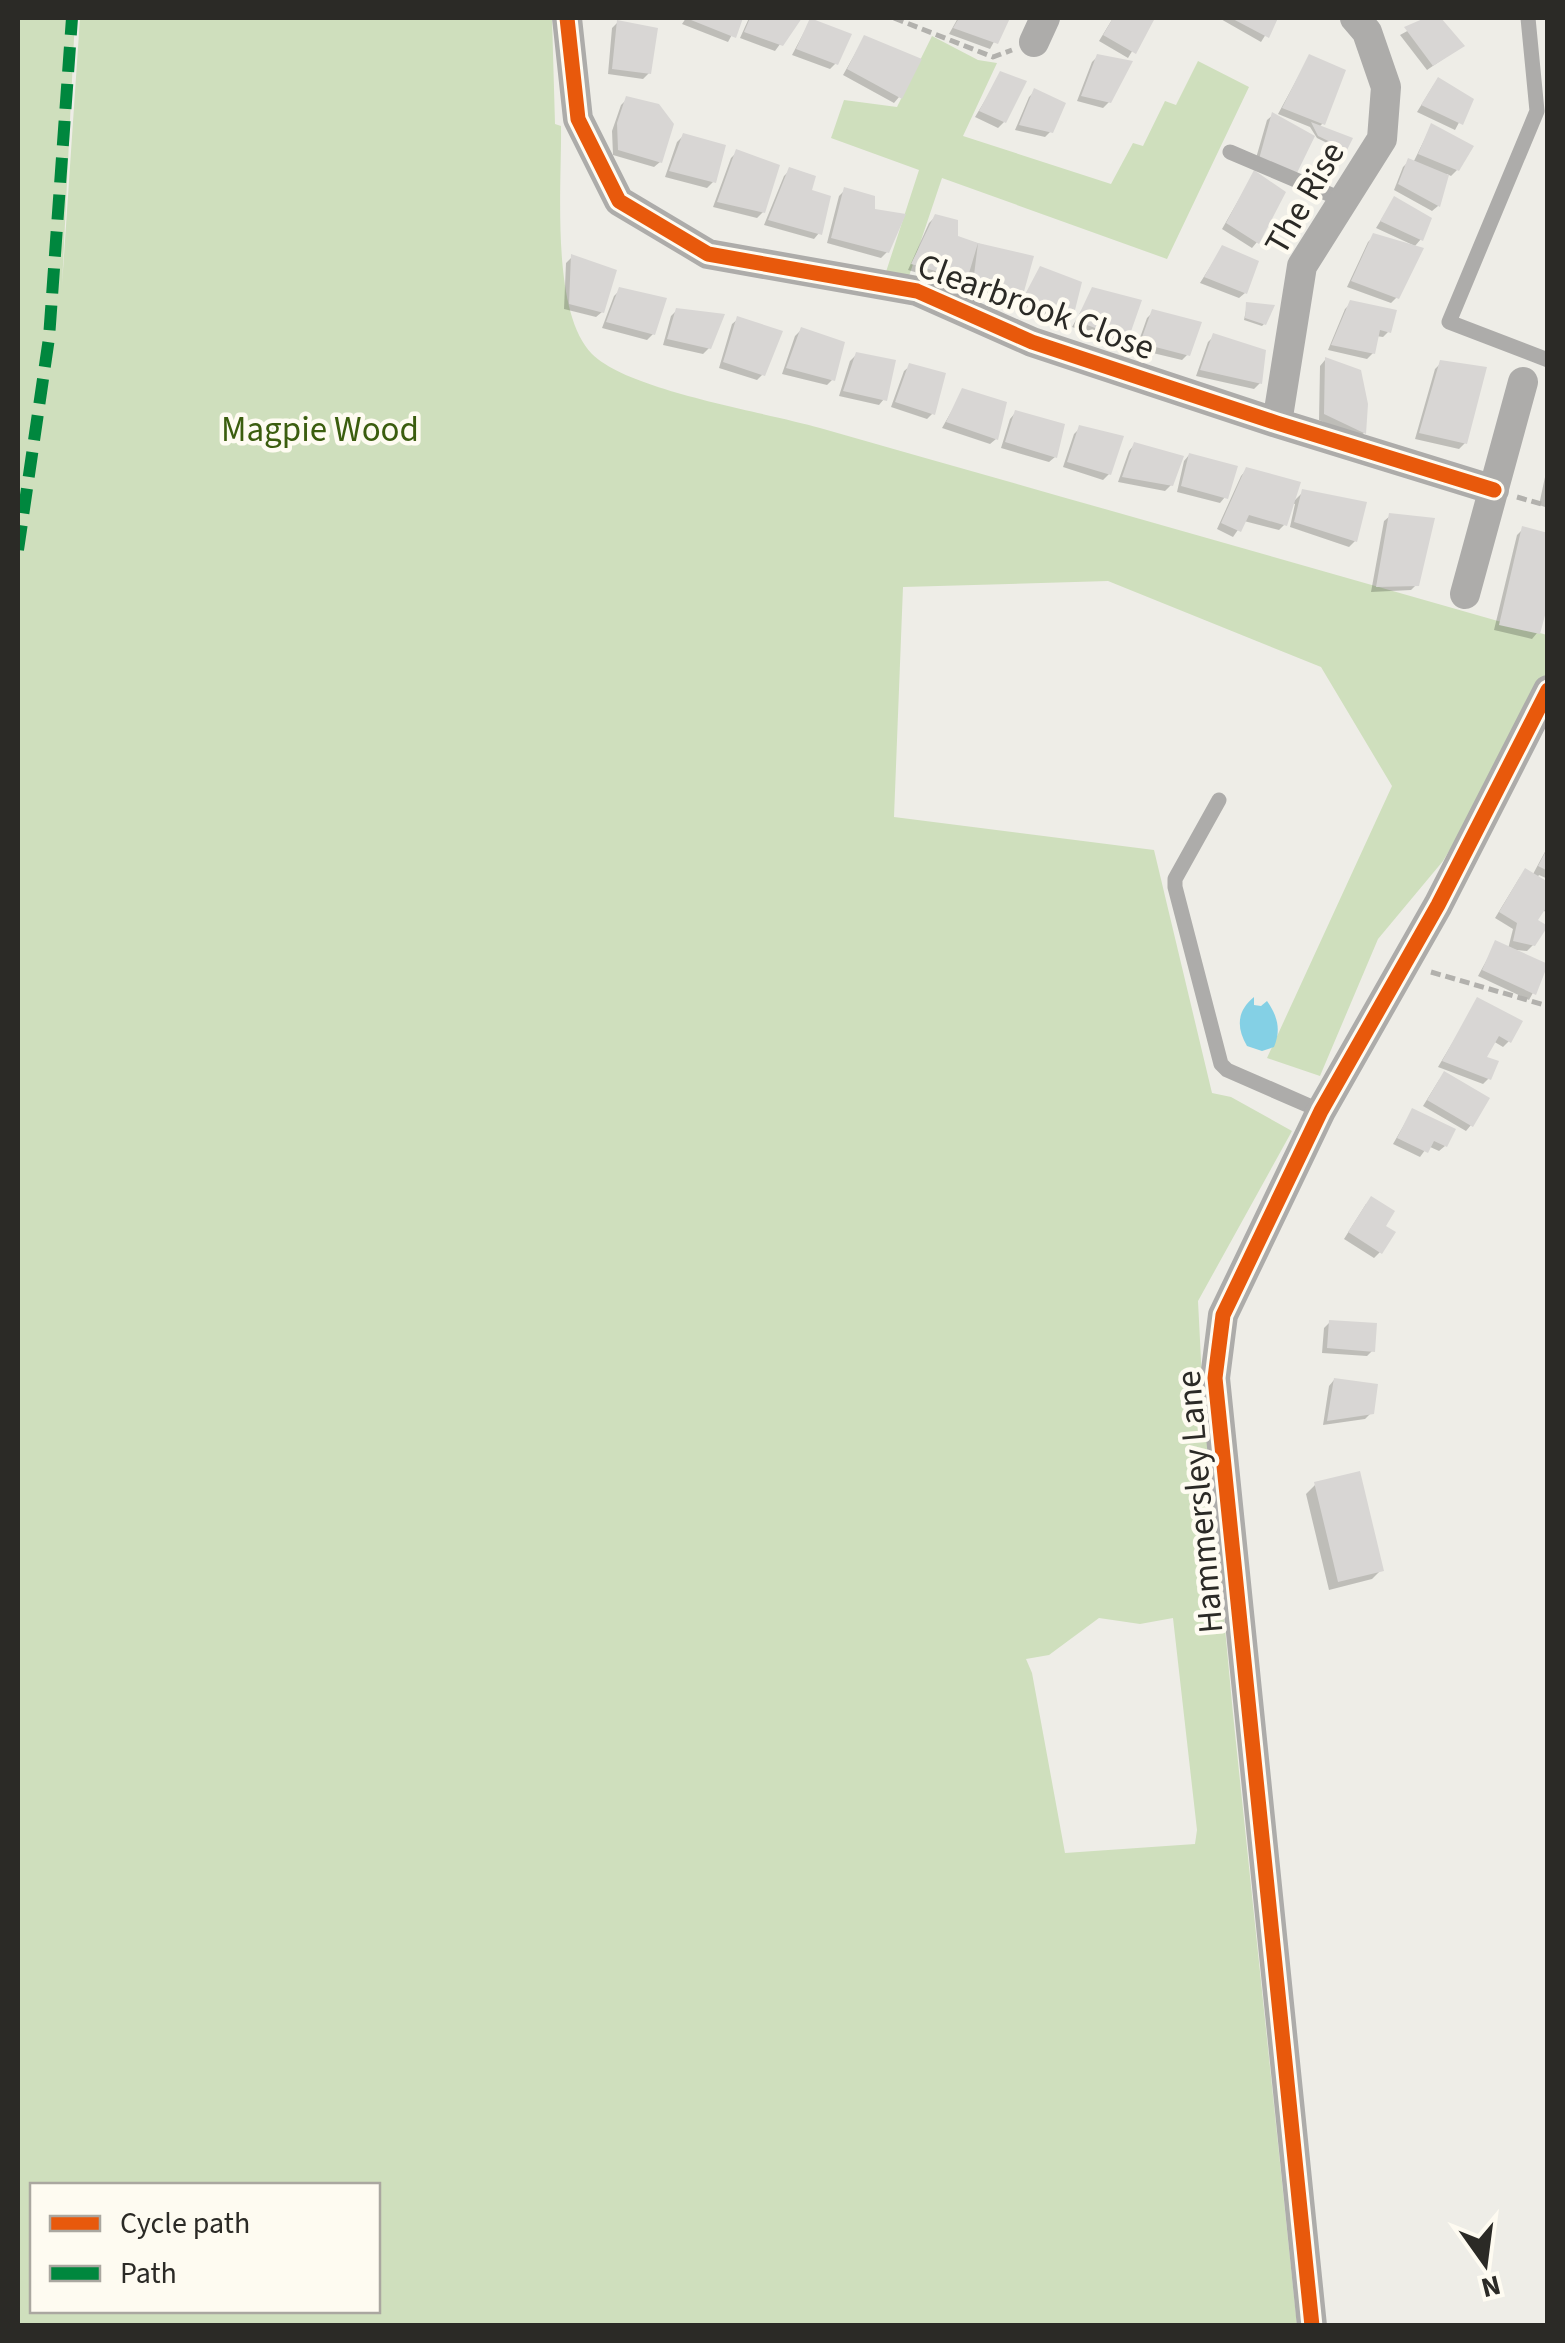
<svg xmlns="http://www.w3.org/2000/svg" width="1565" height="2343" viewBox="0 0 1565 2343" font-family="'Source Sans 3',sans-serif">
  <rect width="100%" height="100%" fill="#eeede7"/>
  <path fill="#cfdfbd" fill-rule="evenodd" d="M 18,18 L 75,18 L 62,285 L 80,18 L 552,18 L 555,124 L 561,126 C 562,184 550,311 592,354 C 629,391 765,412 820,428 C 1063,497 1305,566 1547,635 L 1547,674 L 1497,771 L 1443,861 L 1378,939 L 1320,1076 L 1267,1058 L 1392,786 L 1321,667 L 1108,581 L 903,587 L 894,817 L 1154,850 L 1212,1093 L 1231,1097 L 1292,1131 L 1198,1301 L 1202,1380 L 1233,1714 L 1297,2325 L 18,2325 ZM 1099,1618 L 1140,1624 L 1173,1618 L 1197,1830 L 1195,1844 L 1065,1853 L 1032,1673 L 1026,1659 L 1049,1655 ZM 32,2186 L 378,2186 L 378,2310 L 32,2310 Z
    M 932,36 L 978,60 L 997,63 L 963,136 L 1111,184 L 1133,143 L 1143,146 L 1165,101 L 1176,105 L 1198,61 L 1249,87 L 1167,259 L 942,178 L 907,282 L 885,275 L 919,170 L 831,138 L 844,100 L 897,107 Z"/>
  <path fill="#84d0e5" d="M 1254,997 L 1254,1005 L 1261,1006 L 1267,1001 C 1278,1017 1281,1030 1274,1047 L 1262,1051 L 1247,1046 C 1236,1027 1237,1011 1254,997 Z"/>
  <path fill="#0003" d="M 686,18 L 741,18 L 728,42 L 682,24 Z
    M 749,18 L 799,18 L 775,51 L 740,38 Z
    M 958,18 L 1007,18 L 990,49 L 949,34 Z
    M 1113,18 L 1152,18 L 1128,58 L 1099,41 Z
    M 1219,18 L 1276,18 L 1261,42 Z
    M 1431,18 L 1438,18 L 1462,46 L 1427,70 L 1400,35 Z
    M 811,19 L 836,63 L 830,69 L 792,55 Z
    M 618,22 L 649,73 L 643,79 L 608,74 L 612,28 Z
    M 864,38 L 899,97 L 894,103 L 843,75 Z
    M 1098,56 L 1109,102 L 1103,108 L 1077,101 L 1092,62 Z
    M 1309,57 L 1323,123 L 1318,128 L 1349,139 L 1343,151 L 1317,138 L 1310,127 L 1278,114 Z
    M 1001,74 L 1004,122 L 998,128 L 975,117 Z
    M 1433,86 L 1471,100 L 1455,130 L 1417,112 Z
    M 1035,91 L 1051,131 L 1045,137 L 1015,130 L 1029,97 Z
    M 627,99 L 660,162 L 654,167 L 613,155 L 612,131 L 621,105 Z
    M 1273,115 L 1294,173 L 1254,165 L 1267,120 Z
    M 1431,126 L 1457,170 L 1451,176 L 1447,174 L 1438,206 L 1432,211 L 1394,190 L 1403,167 L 1409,161 L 1413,163 Z
    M 683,136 L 713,182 L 707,188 L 665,177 L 677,142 Z
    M 737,152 L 763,212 L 757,218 L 713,207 L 731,158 Z
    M 790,170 L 809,192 L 819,233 L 814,239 L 764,225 L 784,176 Z
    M 1254,173 L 1257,242 L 1252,248 L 1222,229 Z
    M 845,190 L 873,212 L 887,252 L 881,258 L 827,243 L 839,196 Z
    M 1394,199 L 1421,239 L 1415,246 L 1376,228 Z
    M 935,217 L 955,237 L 1031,258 L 1021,294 L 1015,300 L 968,289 L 970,274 L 959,285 L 908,270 L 929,223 Z
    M 1374,236 L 1397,297 L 1391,303 L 1347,287 L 1368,242 Z
    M 1222,248 L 1245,293 L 1239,298 L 1200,283 Z
    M 572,257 L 602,312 L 596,317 L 564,309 L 566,263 Z
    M 1041,269 L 1070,316 L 1064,322 L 1016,310 Z
    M 620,290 L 653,334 L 647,340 L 602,328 L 614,296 Z
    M 1093,290 L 1126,339 L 1120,344 L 1072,327 Z
    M 1351,303 L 1388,332 L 1383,337 L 1376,336 L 1373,353 L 1367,359 L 1328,350 L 1345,309 Z
    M 1247,305 L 1264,324 L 1262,326 L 1244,320 Z
    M 677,310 L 709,348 L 703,354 L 663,345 L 671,316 Z
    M 1153,312 L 1188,354 L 1182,360 L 1136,349 L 1147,318 Z
    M 738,319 L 763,374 L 757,380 L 719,368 L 732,324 Z
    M 801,330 L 832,380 L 827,385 L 782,374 L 795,336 Z
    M 1214,336 L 1260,383 L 1254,389 L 1196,376 L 1208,342 Z
    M 856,355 L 884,399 L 879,405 L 839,396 L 850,361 Z
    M 1325,360 L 1365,404 L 1364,433 L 1358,438 L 1319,420 L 1320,366 Z
    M 1441,363 L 1465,443 L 1459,449 L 1415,439 L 1435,369 Z
    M 910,366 L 933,413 L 927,419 L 891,407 L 904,371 Z
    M 963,391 L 996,439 L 990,444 L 942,428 Z
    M 1015,413 L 1055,457 L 1049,462 L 1001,448 L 1010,419 Z
    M 1080,428 L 1109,474 L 1103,480 L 1063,467 L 1074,434 Z
    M 1134,445 L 1171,485 L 1165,491 L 1118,482 L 1129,451 Z
    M 1189,455 L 1225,497 L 1220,503 L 1177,492 L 1184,461 Z
    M 1548,463 L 1548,508 L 1539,505 Z
    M 1246,470 L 1285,524 L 1279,530 L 1244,521 L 1233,537 L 1217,529 L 1241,476 Z
    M 1303,492 L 1355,541 L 1349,547 L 1290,527 L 1295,504 L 1292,503 Z
    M 1390,516 L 1417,584 L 1411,590 L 1371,592 L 1384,521 Z
    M 1523,529 L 1537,633 L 1532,639 L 1494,630 L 1517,535 Z
    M 1548,846 L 1548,879 L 1539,875 L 1537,878 L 1548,885 L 1548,913 L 1542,910 L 1535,921 L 1533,945 L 1527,951 L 1508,949 L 1513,929 L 1495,918 L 1520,877 L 1532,876 Z
    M 1496,943 L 1547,967 L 1529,1000 L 1478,976 Z
    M 1478,1000 L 1509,1041 L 1503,1047 L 1493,1041 L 1484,1058 L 1489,1078 L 1483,1084 L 1438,1067 Z
    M 1439,1080 L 1471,1125 L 1466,1131 L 1423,1106 Z
    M 1412,1111 L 1445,1146 L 1439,1151 L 1428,1146 L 1420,1157 L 1393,1144 Z
    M 1366,1204 L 1383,1226 L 1380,1252 L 1374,1258 L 1344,1239 Z
    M 1330,1322 L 1373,1350 L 1367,1356 L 1322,1353 L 1324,1328 Z
    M 1334,1380 L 1371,1413 L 1365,1419 L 1323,1425 L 1329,1386 Z
    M 1315,1485 L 1381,1570 L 1372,1579 L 1329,1590 L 1306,1494 Z"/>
  <path fill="#d8d6d4" d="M 686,18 L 743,18 L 736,38 Z
    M 750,18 L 802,18 L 783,46 L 744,32 Z
    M 810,18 L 852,34 L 838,65 L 796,49 Z
    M 959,18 L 1010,18 L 998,44 L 953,28 Z
    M 1113,18 L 1155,18 L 1136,54 L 1103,35 Z
    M 1231,18 L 1278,18 L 1269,38 Z
    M 1425,18 L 1441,18 L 1465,46 L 1433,66 L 1404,27 Z
    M 617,20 L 658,28 L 651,74 L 612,69 Z
    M 864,35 L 922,59 L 902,99 L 847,69 Z
    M 1097,54 L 1133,61 L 1111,103 L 1081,96 Z
    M 1309,54 L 1346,70 L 1325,125 L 1282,108 Z
    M 1000,71 L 1027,81 L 1006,123 L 979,111 Z
    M 1438,77 L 1474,99 L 1463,125 L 1421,105 Z
    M 1034,88 L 1066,103 L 1053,133 L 1019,125 Z
    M 626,96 L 659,104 L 674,124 L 662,163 L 618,150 L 617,123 Z
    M 1272,112 L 1315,136 L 1296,175 L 1259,159 Z
    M 1311,122 L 1353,138 L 1347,150 L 1318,136 Z
    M 1431,123 L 1474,146 L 1459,171 L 1418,154 Z
    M 683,133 L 726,145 L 716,183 L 669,171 Z
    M 736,149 L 780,165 L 765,213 L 717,202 Z
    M 1408,158 L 1449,175 L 1440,207 L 1398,184 Z
    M 789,167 L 816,176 L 812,190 L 831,196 L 822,235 L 768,220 Z
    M 1254,170 L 1286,192 L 1259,244 L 1226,223 Z
    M 844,187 L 875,196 L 875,209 L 906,214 L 889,253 L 831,238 Z
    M 1394,196 L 1432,218 L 1423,241 L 1380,221 Z
    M 935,214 L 958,220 L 958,236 L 978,243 L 967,280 L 911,264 Z
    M 1373,233 L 1424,248 L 1399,299 L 1351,281 Z
    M 978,243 L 1034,256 L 1023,295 L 973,283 Z
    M 1222,245 L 1259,261 L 1247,294 L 1204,277 Z
    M 571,254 L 617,270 L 604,313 L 569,304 Z
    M 1040,266 L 1082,282 L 1073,318 L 1020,304 Z
    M 619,287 L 667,298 L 655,335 L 606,322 Z
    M 1092,287 L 1142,300 L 1128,340 L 1076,321 Z
    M 1350,300 L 1397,310 L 1391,333 L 1380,330 L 1375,354 L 1331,345 Z
    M 1246,302 L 1275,305 L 1266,325 L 1245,318 Z
    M 676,308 L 725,314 L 711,349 L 667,339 Z
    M 1152,309 L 1202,322 L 1190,356 L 1140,343 Z
    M 737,316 L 783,331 L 765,376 L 723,362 Z
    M 801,327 L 845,342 L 835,381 L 786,368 Z
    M 1213,333 L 1266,350 L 1262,384 L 1200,370 Z
    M 856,352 L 896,360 L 887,401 L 843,391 Z
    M 1325,357 L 1361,370 L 1368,404 L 1366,434 L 1324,414 Z
    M 1440,360 L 1487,367 L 1467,444 L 1419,433 Z
    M 909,363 L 946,373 L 935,415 L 895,402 Z
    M 962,388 L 1007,402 L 998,440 L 946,422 Z
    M 1015,410 L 1065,424 L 1057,458 L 1005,442 Z
    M 1079,425 L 1124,436 L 1111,475 L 1067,462 Z
    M 1134,442 L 1184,456 L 1173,486 L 1122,477 Z
    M 1189,453 L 1238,466 L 1228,499 L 1181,486 Z
    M 1246,467 L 1301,482 L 1287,526 L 1249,515 L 1241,532 L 1221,523 Z
    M 1302,489 L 1367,502 L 1357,542 L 1294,522 Z
    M 1389,513 L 1435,518 L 1419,586 L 1376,587 Z
    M 1522,526 L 1548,533 L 1548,604 L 1540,634 L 1499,625 Z
    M 1548,847 L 1548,871 L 1538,866 Z
    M 1525,868 L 1548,882 L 1548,905 L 1538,920 L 1548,926 L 1535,946 L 1513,941 L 1517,923 L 1499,912 Z
    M 1495,940 L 1548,964 L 1536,995 L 1482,970 Z
    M 1477,997 L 1523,1021 L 1511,1043 L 1499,1036 L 1487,1057 L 1499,1061 L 1491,1080 L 1442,1061 Z
    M 1444,1071 L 1490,1098 L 1473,1127 L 1427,1100 Z
    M 1412,1108 L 1456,1129 L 1447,1147 L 1434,1141 L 1428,1153 L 1397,1138 Z
    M 1371,1196 L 1395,1211 L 1386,1226 L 1396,1232 L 1382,1254 L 1348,1232 Z
    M 1329,1320 L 1377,1323 L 1375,1352 L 1327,1348 Z
    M 1334,1378 L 1378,1384 L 1374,1414 L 1327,1421 Z
    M 1360,1471 L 1384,1571 L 1338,1582 L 1314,1482 Z"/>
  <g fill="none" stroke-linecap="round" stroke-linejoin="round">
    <path stroke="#b2b1ad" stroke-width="5" stroke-dasharray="10 5" stroke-linecap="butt" d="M 894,18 L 993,57 L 1012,50
      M 1517,497 L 1548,506
      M 1431,972 L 1548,1006"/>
    <path stroke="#adacaa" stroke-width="15" d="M 1528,18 L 1537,111 L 1449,322 L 1548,360
      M 1230,152 L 1343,200
      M 1219,800 L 1175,879 L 1175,887 L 1221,1064 L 1227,1070 L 1321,1111"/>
    <path stroke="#adacaa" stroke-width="30" d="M 567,18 L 578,119 L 619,201 L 708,254 L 917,291 L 1032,342 L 1277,423 L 1494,490
      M 1034,42 L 1045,18
      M 1277,423 L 1302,266 L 1382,139 L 1386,87 L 1367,32 L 1355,18
      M 1465,594 L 1523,382
      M 1312,2326 L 1215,1378 L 1223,1315 L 1321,1111 L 1438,905 L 1548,690"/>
    <path stroke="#00873e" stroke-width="12" stroke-dasharray="25 12" stroke-linecap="butt" d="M 18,550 L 49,338 L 72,18"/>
    <g stroke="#fefbf1" stroke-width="21">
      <path id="cycleway" d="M 567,18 L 578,119 L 619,201 L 708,254 L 917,291 L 1032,342 L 1277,423 L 1494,490
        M 1312,2326 L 1215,1378 L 1223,1315 L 1321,1111 L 1438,905 L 1548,690"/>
    </g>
    <use href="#cycleway" stroke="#e8590c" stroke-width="15"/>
  </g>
  <g text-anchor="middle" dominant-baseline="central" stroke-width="9" stroke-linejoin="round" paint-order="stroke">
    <g font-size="35" fill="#2b2a26" stroke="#fefbf1">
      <text transform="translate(1305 198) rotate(-60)">The Rise</text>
      <text transform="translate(1036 307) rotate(20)">Clearbrook Close</text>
      <text transform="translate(1200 1502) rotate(-95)">Hammersley Lane</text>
    </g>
    <g font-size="35" fill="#3b5d0e" stroke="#fefbf1">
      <text x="320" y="430">Magpie Wood</text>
    </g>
  </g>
  <rect width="1565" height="2343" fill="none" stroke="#2b2a26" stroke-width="40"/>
  <rect x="30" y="2183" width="350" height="130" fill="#fefbf1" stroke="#aaa7a0" stroke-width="2.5"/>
  <rect x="50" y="2216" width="50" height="15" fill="#e8590c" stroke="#aaa7a0" stroke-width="2.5"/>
  <text x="120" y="2233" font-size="30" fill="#2b2a26">Cycle path</text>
  <rect x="50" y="2266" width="50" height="15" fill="#00873e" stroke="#aaa7a0" stroke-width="2.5"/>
  <text x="120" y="2283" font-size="30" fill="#2b2a26">Path</text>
  <g transform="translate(1485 2263) rotate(166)" stroke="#fefbf1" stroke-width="8" paint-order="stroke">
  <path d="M0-8L18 38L0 25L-18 38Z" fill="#2b2a26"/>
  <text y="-15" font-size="28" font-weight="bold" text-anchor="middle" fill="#2b2a26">N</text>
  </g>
</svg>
